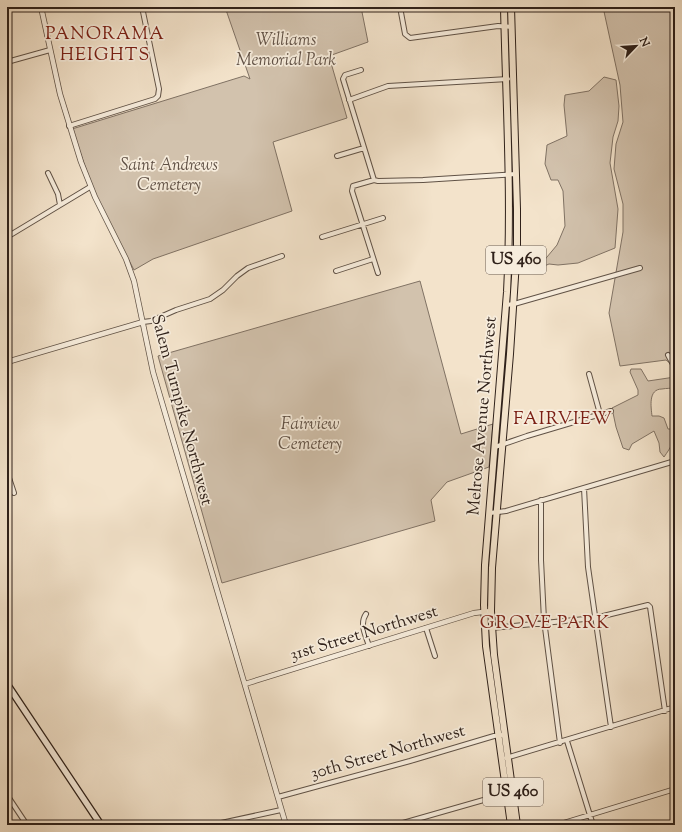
<svg xmlns="http://www.w3.org/2000/svg" width="682" height="832" viewBox="0 0 682 832" font-family="'Sorts Mill Goudy',serif">
  <rect width="100%" height="100%" fill="#f3e3cb"/>
  <filter id="stains"><feTurbulence type="fractalNoise" baseFrequency=".005" numOctaves="4"/><feColorMatrix values="0 0 0 0 .2 0 0 0 0 .09 0 0 0 0 .02 0 0 0 .5 -.17"/></filter>
  <radialGradient id="worn" r=".72"><stop offset=".6" stop-color="#630" stop-opacity="0"/><stop offset="1" stop-color="#630" stop-opacity=".3"/></radialGradient>
  <path fill="#d2c2ad" stroke="#807264" d="M 225,7 L 361,7 L 368,42 L 329,56 L 347,118 L 273,142 L 292,211 L 153,259 L 134,270 L 98,200 L 89,178 L 72,129 L 244,76 L 250,79 Z
    M 603,7 L 675,7 L 675,367 L 666,360 L 620,366 L 609,313 L 623,232 L 623,204 L 614,169 L 616,144 L 623,122 L 620,85 Z
    M 604,77 L 616,80 L 619,106 L 618,121 L 613,137 L 610,163 L 618,209 L 615,248 L 578,263 L 558,265 L 549,264 L 537,269 L 557,245 L 565,226 L 563,191 L 558,180 L 551,180 L 545,164 L 547,145 L 567,136 L 564,105 L 565,95 L 589,91 Z
    M 420,281 L 461,434 L 493,424 L 489,467 L 447,482 L 431,500 L 435,521 L 222,583 L 158,356 Z
    M 631,369 L 641,369 L 648,381 L 675,377 L 675,387 C 670,389 667,388 662,389 C 648,389 651,407 652,416 L 659,416 L 664,418 L 668,429 L 675,429 C 675,441 671,447 664,457 L 660,452 L 659,443 L 654,431 L 632,444 L 629,450 L 623,448 L 616,427 L 612,408 L 638,395 L 638,390 L 630,372 Z"/>
  <g fill="none" stroke-linecap="round" stroke-linejoin="round">
    <g stroke="#605246" stroke-width="6">
      <path id="minor" d="M 400,7 L 405,34 L 410,38 L 498,26 L 512,27
        M 7,62 L 50,50
        M 361,70 L 345,75 L 343,79 L 374,180
        M 349,100 L 388,86 L 508,79
        M 69,126 L 155,99 L 158,96 L 159,89 L 142,7
        M 337,156 L 364,148
        M 48,173 L 58,194 L 60,205
        M 7,237 L 90,187
        M 322,237 L 383,218
        M 336,271 L 373,259
        M 378,273 L 352,191 L 353,186 L 374,180 L 378,181 L 423,180 L 516,174
        M 506,305 L 514,304 L 640,268
        M 143,322 L 151,321 L 176,310 L 210,299 L 223,290 L 237,276 L 248,268 L 282,256
        M 668,355 L 675,368
        M 589,374 L 600,414
        M 495,447 L 527,436 L 611,411
        M 7,472 L 14,493
        M 584,488 L 588,567 L 611,727
        M 541,500 L 541,560 L 544,620 L 560,743
        M 490,513 L 506,511 L 675,461
        M 366,614 C 359,624 366,636 369,646
        M 426,628 L 435,656
        M 492,628 L 595,618 L 648,605 L 650,607 L 665,711
        M 567,741 L 593,825
        M 506,758 L 675,707
        M 7,795 L 27,825
        M 278,797 L 410,761 L 494,736 L 501,735
        M 212,825 L 281,810
        M 396,825 L 508,793
        M 557,825 L 675,789"/>
    </g>
    <g stroke="#605246" stroke-width="6">
      <path id="tertiary" d="M 41,7 L 60,94 L 81,162 L 95,197 L 126,259 L 134,281 L 153,372 L 286,825
        M 7,362 L 143,322
        M 245,684 L 474,613 L 491,611"/>
    </g>
    <g stroke="#2f211a" stroke-width="8">
      <path id="secondary" d="M 7,684 L 101,825"/>
    </g>
    <g stroke="#2f211a" stroke-width="8">
      <path id="primary" d="M 504,7 C 506,102 512,197 507,292 L 485,565 L 484,605 L 486,646 L 511,825
        M 511,7 L 517,209 L 517,246 L 510,354 L 492,568 L 491,611 L 494,655 L 517,825"/>
    </g>
    <use href="#minor" stroke="#f7eddd" stroke-width="4"/>
    <use href="#tertiary" stroke="#f7eddd" stroke-width="4.5"/>
    <use href="#secondary" stroke="#f7eddd" stroke-width="5.5"/>
    <use href="#primary" stroke="#f3e3cb" stroke-width="6"/>
  </g>
  <g text-anchor="middle" dominant-baseline="central" stroke-width="3.5" stroke-linejoin="round" paint-order="stroke">
    <g fill="#f7eddd" stroke="#6b5e54" stroke-width="1">
      <rect x="486" y="246" width="60" height="28" rx="3"/>
      <rect x="483" y="778" width="60" height="28" rx="3"/>
    </g>
    <g font-size="16" font-weight="bold" fill="#2f211a">
      <text x="516" y="260">US 460</text>
      <text x="513" y="792">US 460</text>
    </g>
    <g font-size="17" font-style="italic" fill="#605146" stroke="#f7eddd">
      <text x="286" y="41">Williams<tspan x="286" dy="20">Memorial Park</tspan></text>
      <text x="169" y="166">Saint Andrews<tspan x="169" dy="20">Cemetery</tspan></text>
      <text x="310" y="425">Fairview<tspan x="310" dy="20">Cemetery</tspan></text>
    </g>
    <g font-size="17" fill="#2f211a" stroke="#f7eddd">
      <text transform="translate(181 410) rotate(75)">Salem Turnpike Northwest</text>
      <text transform="translate(483 416) rotate(-85)">Melrose Avenue Northwest</text>
      <text transform="translate(364 634) rotate(-17)">31st Street Northwest</text>
      <text transform="translate(388 753) rotate(-16)">30th Street Northwest</text>
    </g>
    <g font-size="18" letter-spacing="1" fill="#7a1f14" stroke="#f7eddd">
      <text x="105" y="35">PANORAMA<tspan x="105" dy="21">HEIGHTS</tspan></text>
      <text x="563" y="420">FAIRVIEW</text>
      <text x="545" y="624">GROVE PARK</text>
    </g>
  </g>
  <rect width="682" height="832" fill="none" stroke="#f3e3cb" stroke-width="24"/>
  <rect x="8" y="8" width="666" height="816" fill="none" stroke="#2f211a" stroke-width="2"/>
  <rect x="12" y="12" width="658" height="808" fill="none" stroke="#2f211a"/>
  <g transform="translate(636 46) rotate(65)" stroke="#f7eddd" stroke-width="3" paint-order="stroke">
  <path d="M0-3L7 15L0 10L-7 15Z" fill="#2f211a"/>
  <text y="-6" font-size="11" font-weight="bold" text-anchor="middle" fill="#2f211a">N</text>
  </g>
  <rect width="100%" height="100%" filter="url(#stains)"/>
  <rect width="100%" height="100%" fill="url(#worn)"/>
</svg>
